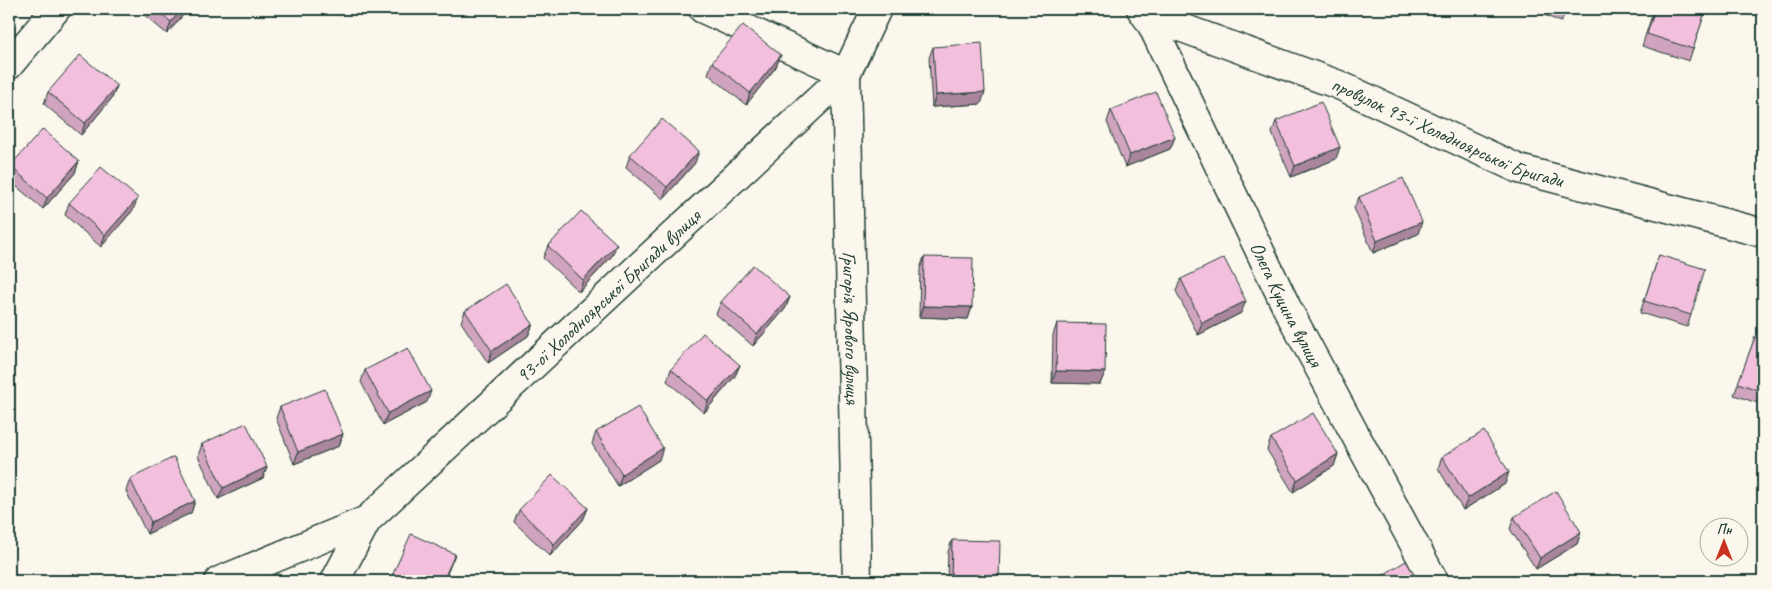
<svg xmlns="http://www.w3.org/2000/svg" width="1772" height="590" viewBox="0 0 1772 590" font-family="Caveat,sans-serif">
  <rect width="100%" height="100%" fill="#fbf7ec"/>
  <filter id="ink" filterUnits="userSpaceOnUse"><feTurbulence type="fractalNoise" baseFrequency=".02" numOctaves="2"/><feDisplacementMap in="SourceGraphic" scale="10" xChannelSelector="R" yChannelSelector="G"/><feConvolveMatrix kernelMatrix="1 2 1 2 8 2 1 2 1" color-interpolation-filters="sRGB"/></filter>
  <g filter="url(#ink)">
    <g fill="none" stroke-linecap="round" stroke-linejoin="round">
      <g stroke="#1f3d34" stroke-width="31">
        <g id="minor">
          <path id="s1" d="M 703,9 L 846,74 L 857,581"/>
          <path id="s2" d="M 1141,9 L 1151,23 L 1177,26 L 1339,85 L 1519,169 L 1763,233"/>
          <path id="s3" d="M 1151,23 L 1287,308 L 1434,581"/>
          <path d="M 9,65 L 56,9"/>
          <path d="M 219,581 L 367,520"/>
          <path id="s4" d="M 335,581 L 367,520 L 846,74 L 877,9"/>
        </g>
      </g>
      <use href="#minor" stroke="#fbf7ec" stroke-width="28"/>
    </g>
    <path fill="#d0a4be" stroke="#1f3d34" d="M 137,9 L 188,9 L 167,34 Z
      M 532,9 L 554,9 L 551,17 Z
      M 1530,9 L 1567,9 L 1561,22 Z
      M 1654,9 L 1706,9 L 1689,61 L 1642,46 Z
      M 933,47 L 981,104 L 932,107 L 929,58 Z
      M 712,62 L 776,67 L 746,105 L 708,74 Z
      M 117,86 L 112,98 L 81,135 L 44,104 L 48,92 Z
      M 1111,110 L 1175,137 L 1170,149 L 1125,167 L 1107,122 Z
      M 1276,121 L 1336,159 L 1291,177 L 1272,133 Z
      M 630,155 L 695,163 L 663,199 L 626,167 Z
      M 79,161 L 75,173 L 43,209 L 9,180 L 9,171 L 10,166 Z
      M 1359,197 L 1418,234 L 1373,253 L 1354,208 Z
      M 69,203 L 133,210 L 101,247 L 65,215 Z
      M 548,246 L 612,256 L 579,292 L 543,258 Z
      M 1659,255 L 1691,315 L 1687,327 L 1640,313 Z
      M 924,257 L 972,307 L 968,319 L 919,317 L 920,269 Z
      M 1181,279 L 1241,313 L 1198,335 L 1176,291 Z
      M 790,297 L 785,309 L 753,346 L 716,314 L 721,302 Z
      M 465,311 L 533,324 L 528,336 L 488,363 L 461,322 Z
      M 1057,323 L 1105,372 L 1100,384 L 1052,383 L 1053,335 Z
      M 1755,337 L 1763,340 L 1763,405 L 1734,395 Z
      M 740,365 L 735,376 L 704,413 L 667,381 L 671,369 Z
      M 365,370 L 427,402 L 383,425 L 361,382 Z
      M 280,407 L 343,434 L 339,446 L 294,464 L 276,418 Z
      M 596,432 L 659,460 L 618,486 L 592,444 Z
      M 1271,438 L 1338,454 L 1334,466 L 1293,492 L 1267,450 Z
      M 202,444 L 267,467 L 263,478 L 218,499 L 198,456 Z
      M 1442,457 L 1505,484 L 1463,510 L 1438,468 Z
      M 130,479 L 195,501 L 191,513 L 147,534 L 126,491 Z
      M 588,508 L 583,520 L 550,556 L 514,522 L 519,510 Z
      M 1514,517 L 1581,532 L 1577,544 L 1536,569 L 1510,529 Z
      M 952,540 L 999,581 L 947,581 L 948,552 Z
      M 455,554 L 444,581 L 390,581 L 391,578 Z"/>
    <path fill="#a9869b" stroke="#1f3d34" d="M 182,9 L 188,9 L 167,34 L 171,22 Z
      M 781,55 L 776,67 L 746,105 L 750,93 Z
      M 117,86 L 112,98 L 81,135 L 85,123 Z
      M 985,92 L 981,104 L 932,107 L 936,95 Z
      M 1175,137 L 1170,149 L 1125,167 L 1130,155 Z
      M 1340,147 L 1336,159 L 1291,177 L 1295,166 Z
      M 699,151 L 695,163 L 663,199 L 667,187 Z
      M 79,161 L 75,173 L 43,209 L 47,198 Z
      M 138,198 L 133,210 L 101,247 L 105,235 Z
      M 1422,222 L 1418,234 L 1373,253 L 1377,241 Z
      M 617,244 L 612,256 L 579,292 L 583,280 Z
      M 790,297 L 785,309 L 753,346 L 757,334 Z
      M 1246,301 L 1241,313 L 1198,335 L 1202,323 Z
      M 923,306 L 972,307 L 968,319 L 919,317 Z
      M 533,324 L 528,336 L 488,363 L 492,351 Z
      M 740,365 L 735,376 L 704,413 L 708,401 Z
      M 1056,371 L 1105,372 L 1100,384 L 1052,383 Z
      M 431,391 L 427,402 L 383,425 L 388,413 Z
      M 343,434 L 339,446 L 294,464 L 298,452 Z
      M 663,448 L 659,460 L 618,486 L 622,474 Z
      M 1338,454 L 1334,466 L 1293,492 L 1297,480 Z
      M 267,467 L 263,478 L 218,499 L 223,488 Z
      M 1509,472 L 1505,484 L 1463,510 L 1468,498 Z
      M 195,501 L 191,513 L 147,534 L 151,522 Z
      M 588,508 L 583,520 L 550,556 L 554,544 Z
      M 1581,532 L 1577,544 L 1536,569 L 1540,558 Z
      M 455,554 L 444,581 L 443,581 Z"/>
    <path fill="#f2bfdd" stroke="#1f3d34" d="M 156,9 L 182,9 L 171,22 Z
      M 1655,9 L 1706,9 L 1693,49 L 1647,34 Z
      M 743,25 L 781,55 L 750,93 L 712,62 Z
      M 982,43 L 985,92 L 936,95 L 933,47 Z
      M 80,55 L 117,86 L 85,123 L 48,92 Z
      M 1156,92 L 1175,137 L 1130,155 L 1111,110 Z
      M 1321,102 L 1340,147 L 1295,166 L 1276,121 Z
      M 662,119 L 699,151 L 667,187 L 630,155 Z
      M 43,129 L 79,161 L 47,198 L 10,166 Z
      M 101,167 L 138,198 L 105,235 L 69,203 Z
      M 1403,178 L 1422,222 L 1377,241 L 1359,197 Z
      M 581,211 L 617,244 L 583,280 L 548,246 Z
      M 1659,255 L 1705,269 L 1691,315 L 1644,301 Z
      M 924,257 L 973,258 L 972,307 L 923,306 Z
      M 1224,258 L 1246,301 L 1202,323 L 1181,279 Z
      M 753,265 L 790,297 L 757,334 L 721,302 Z
      M 506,284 L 533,324 L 492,351 L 465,311 Z
      M 1057,323 L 1106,324 L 1105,372 L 1056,371 Z
      M 703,333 L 740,365 L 708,401 L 671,369 Z
      M 1755,337 L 1763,340 L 1763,392 L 1738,383 Z
      M 408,348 L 431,391 L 388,413 L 365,370 Z
      M 325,389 L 343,434 L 298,452 L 280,407 Z
      M 638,407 L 663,448 L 622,474 L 596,432 Z
      M 1313,413 L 1338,454 L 1297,480 L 1271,438 Z
      M 246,423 L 267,467 L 223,488 L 202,444 Z
      M 1484,431 L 1509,472 L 1468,498 L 1442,457 Z
      M 174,457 L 195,501 L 151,522 L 130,479 Z
      M 552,475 L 588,508 L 554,544 L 519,510 Z
      M 1556,491 L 1581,532 L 1540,558 L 1514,517 Z
      M 411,534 L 455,554 L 443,581 L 398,581 L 391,578 Z
      M 952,540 L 1000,541 L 999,581 L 951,581 Z
      M 1406,561 L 1418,581 L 1373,581 Z"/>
  </g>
  <g text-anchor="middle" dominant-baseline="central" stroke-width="4" stroke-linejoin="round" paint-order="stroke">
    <g font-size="20" fill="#1f3d34" stroke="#fbf7ec">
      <text stroke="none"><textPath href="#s2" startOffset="334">провулок 93-ї Холодноярської Бригади</textPath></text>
      <text stroke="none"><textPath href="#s4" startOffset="398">93-ої Холодноярської Бригади вулиця</textPath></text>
      <text stroke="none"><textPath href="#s3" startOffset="312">Олега Куцина вулиця</textPath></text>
      <text stroke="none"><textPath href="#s1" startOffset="411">Григорія Ярового вулиця</textPath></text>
    </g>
  </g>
  <rect width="1772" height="590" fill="none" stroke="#fbf7ec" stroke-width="30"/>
  <rect x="15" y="15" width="1742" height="560" fill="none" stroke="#1f3d34" stroke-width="2" filter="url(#ink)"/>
  <g transform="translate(1724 542)"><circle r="24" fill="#fbf7ec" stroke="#a3ada2"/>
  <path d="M0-4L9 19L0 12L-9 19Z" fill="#c8321e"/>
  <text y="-8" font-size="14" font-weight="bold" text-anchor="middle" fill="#1f3d34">Пн</text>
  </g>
</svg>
